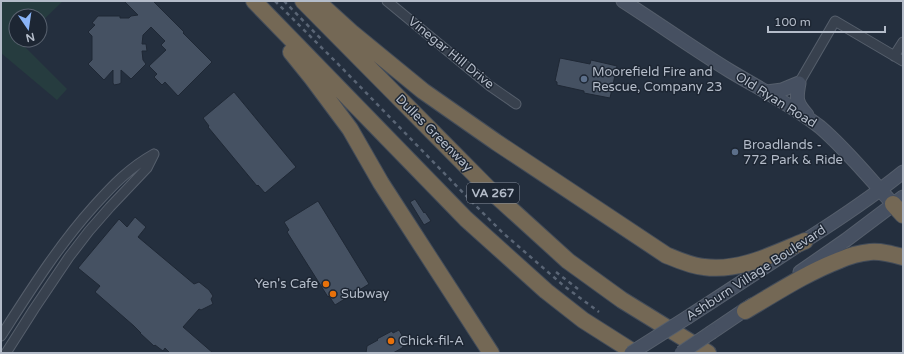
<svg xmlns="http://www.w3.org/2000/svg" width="904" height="354" viewBox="0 0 904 354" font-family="'Varela Round',sans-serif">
  <rect width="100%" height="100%" fill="#242f3e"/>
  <path fill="#263c3f" d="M 1,1 L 63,1 L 40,23 L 40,16 L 16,16 L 16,40 L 25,40 L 22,44 L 67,89 L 57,100 L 1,53 Z"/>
  <path fill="#455162" stroke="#1f2835" d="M 124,1 L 153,1 L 184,32 L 183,33 L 212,62 L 178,96 L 165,82 L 162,85 L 154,77 L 157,74 L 149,66 L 166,50 L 161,45 L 165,41 L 151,27 L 143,35 L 142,44 L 146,44 L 147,51 L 142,51 L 143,60 L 146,64 L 131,79 L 121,70 L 121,83 L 119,84 L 114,85 L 113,83 L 113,70 L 104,80 L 88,64 L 92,60 L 92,36 L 88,32 L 95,25 L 92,23 L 98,16 L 120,16 L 120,18 L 129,18 L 131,16 L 138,15 Z
    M 560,58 L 590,64 L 591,60 L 617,66 L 610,98 L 584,93 L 584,91 L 557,85 L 557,82 L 555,81 Z
    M 234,92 L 296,167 L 265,193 L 258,185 L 257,186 L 208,127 L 209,126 L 203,118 Z
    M 415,199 L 424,213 L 425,212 L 431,221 L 424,225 L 410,202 Z
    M 318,201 L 369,284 L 335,305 L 329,296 L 328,297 L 287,232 L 289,230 L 284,222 Z
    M 135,217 L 146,227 L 138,237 L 194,284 L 199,282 L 209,290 L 213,296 L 211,299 L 213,304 L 201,310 L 199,309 L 183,327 L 213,353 L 170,353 L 165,348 L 163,351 L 155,345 L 154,346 L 140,333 L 141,333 L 134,326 L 95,292 L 100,286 L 78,268 L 119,219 L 127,227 Z
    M 399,330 L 406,342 L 402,348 L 393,353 L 366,353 L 367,346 L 378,340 L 377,339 L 392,331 L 393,333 Z"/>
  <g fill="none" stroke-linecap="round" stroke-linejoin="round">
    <g stroke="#565f6c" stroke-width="11">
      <path id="street" d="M 387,1 L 490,86 L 516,104
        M 894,56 L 903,42
        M 799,83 L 835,21 L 903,61
        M 1,336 C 30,291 58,246 94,206 C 113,185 129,168 154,154
        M 6,353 L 34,309 L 69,257 L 89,231 L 110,207 L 147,168 L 154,154"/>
    </g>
    <g stroke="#565f6c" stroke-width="15">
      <path id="secondary" d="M 623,1 C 659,24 694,49 730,71 C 760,89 792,105 820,127 C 847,150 869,178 893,204
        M 799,83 C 796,99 796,103 807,115
        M 767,92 L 782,90 L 799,83
        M 800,272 L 846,240 L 903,197
        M 688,317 C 727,292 766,266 806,240 C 839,219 872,197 903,172
        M 712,332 L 752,305"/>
    </g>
    <g stroke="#434c59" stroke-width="18">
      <path id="highway" d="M 254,1 L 466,219 L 546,291 L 583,320 L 635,353
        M 303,1 L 492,192 L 568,261 L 622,300 L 708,353
        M 317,1 L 351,32 L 423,91 L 496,142 L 666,255 C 678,260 691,266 704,267 C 739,272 773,254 805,241
        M 291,52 L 312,78 L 350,129 L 381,183 L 491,353
        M 893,204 L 903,215
        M 745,311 C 776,293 806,273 840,260 C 849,256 860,253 870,252 C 881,251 892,254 903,257"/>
    </g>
    <use href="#street" stroke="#38414e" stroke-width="9"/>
    <use href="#secondary" stroke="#465061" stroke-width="13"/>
    <use href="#highway" stroke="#746855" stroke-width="16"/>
    <path stroke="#5a6575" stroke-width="2.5" stroke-dasharray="4 4" stroke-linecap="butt" d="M 275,1 L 342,68 L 476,206 L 503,233 L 564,286 L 599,312
      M 284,1 L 322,40
      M 556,272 L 578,289"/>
    <g stroke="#565f6c" stroke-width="15" stroke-linecap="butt">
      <path id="secondary-bridge" d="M 631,353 L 688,317
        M 681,353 L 712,332"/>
    </g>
    <use href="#secondary-bridge" stroke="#465061" stroke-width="13"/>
  </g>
  <g fill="#5c6f8a" stroke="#1d2633" stroke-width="1.5">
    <circle cx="584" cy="79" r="4"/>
    <circle cx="735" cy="152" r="4"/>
  </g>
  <g fill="#e8710a" stroke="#1d2633" stroke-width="1.5">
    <circle cx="326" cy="284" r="4"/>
    <circle cx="333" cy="294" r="4"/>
    <circle cx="391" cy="341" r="4"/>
  </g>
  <g text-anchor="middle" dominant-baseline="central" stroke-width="3" stroke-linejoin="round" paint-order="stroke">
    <rect fill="#1d2633" stroke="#878f9c" stroke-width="1" x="467" y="183" width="52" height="20" rx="3"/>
    <g font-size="12" font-weight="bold" fill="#b4bcc9">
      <text x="493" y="193">VA 267</text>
    </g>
    <g font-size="13" fill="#b4bcc9" stroke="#1d2633">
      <text transform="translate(451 53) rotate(39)">Vinegar Hill Drive</text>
      <text transform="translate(776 100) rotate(32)">Old Ryan Road</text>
      <text transform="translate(434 133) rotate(45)">Dulles Greenway</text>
      <text transform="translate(756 273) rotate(-33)">Ashburn Village Boulevard</text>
    </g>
    <g font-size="13" fill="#b4bcc9" stroke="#1d2633" text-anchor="start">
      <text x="592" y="72">Moorefield Fire and<tspan x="592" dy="15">Rescue, Company 23</tspan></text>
      <text x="743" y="145">Broadlands -<tspan x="743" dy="15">772 Park &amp; Ride</tspan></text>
      <text x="318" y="284" text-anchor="end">Yen's Cafe</text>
      <text x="341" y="294">Subway</text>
      <text x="399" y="341">Chick-fil-A</text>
    </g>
  </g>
  <rect width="904" height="354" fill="none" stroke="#b4bcc9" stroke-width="4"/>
  <g transform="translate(28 28) rotate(167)"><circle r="19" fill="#1d2633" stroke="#59626f"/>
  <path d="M0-3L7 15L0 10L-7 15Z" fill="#8ab4f8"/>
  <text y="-6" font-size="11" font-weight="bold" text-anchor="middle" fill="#b4bcc9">N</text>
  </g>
  <path d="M768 26v6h117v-6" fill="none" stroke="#b4bcc9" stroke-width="2"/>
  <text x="774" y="26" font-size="12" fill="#b4bcc9" stroke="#1d2633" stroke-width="3" paint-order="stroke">100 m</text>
</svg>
